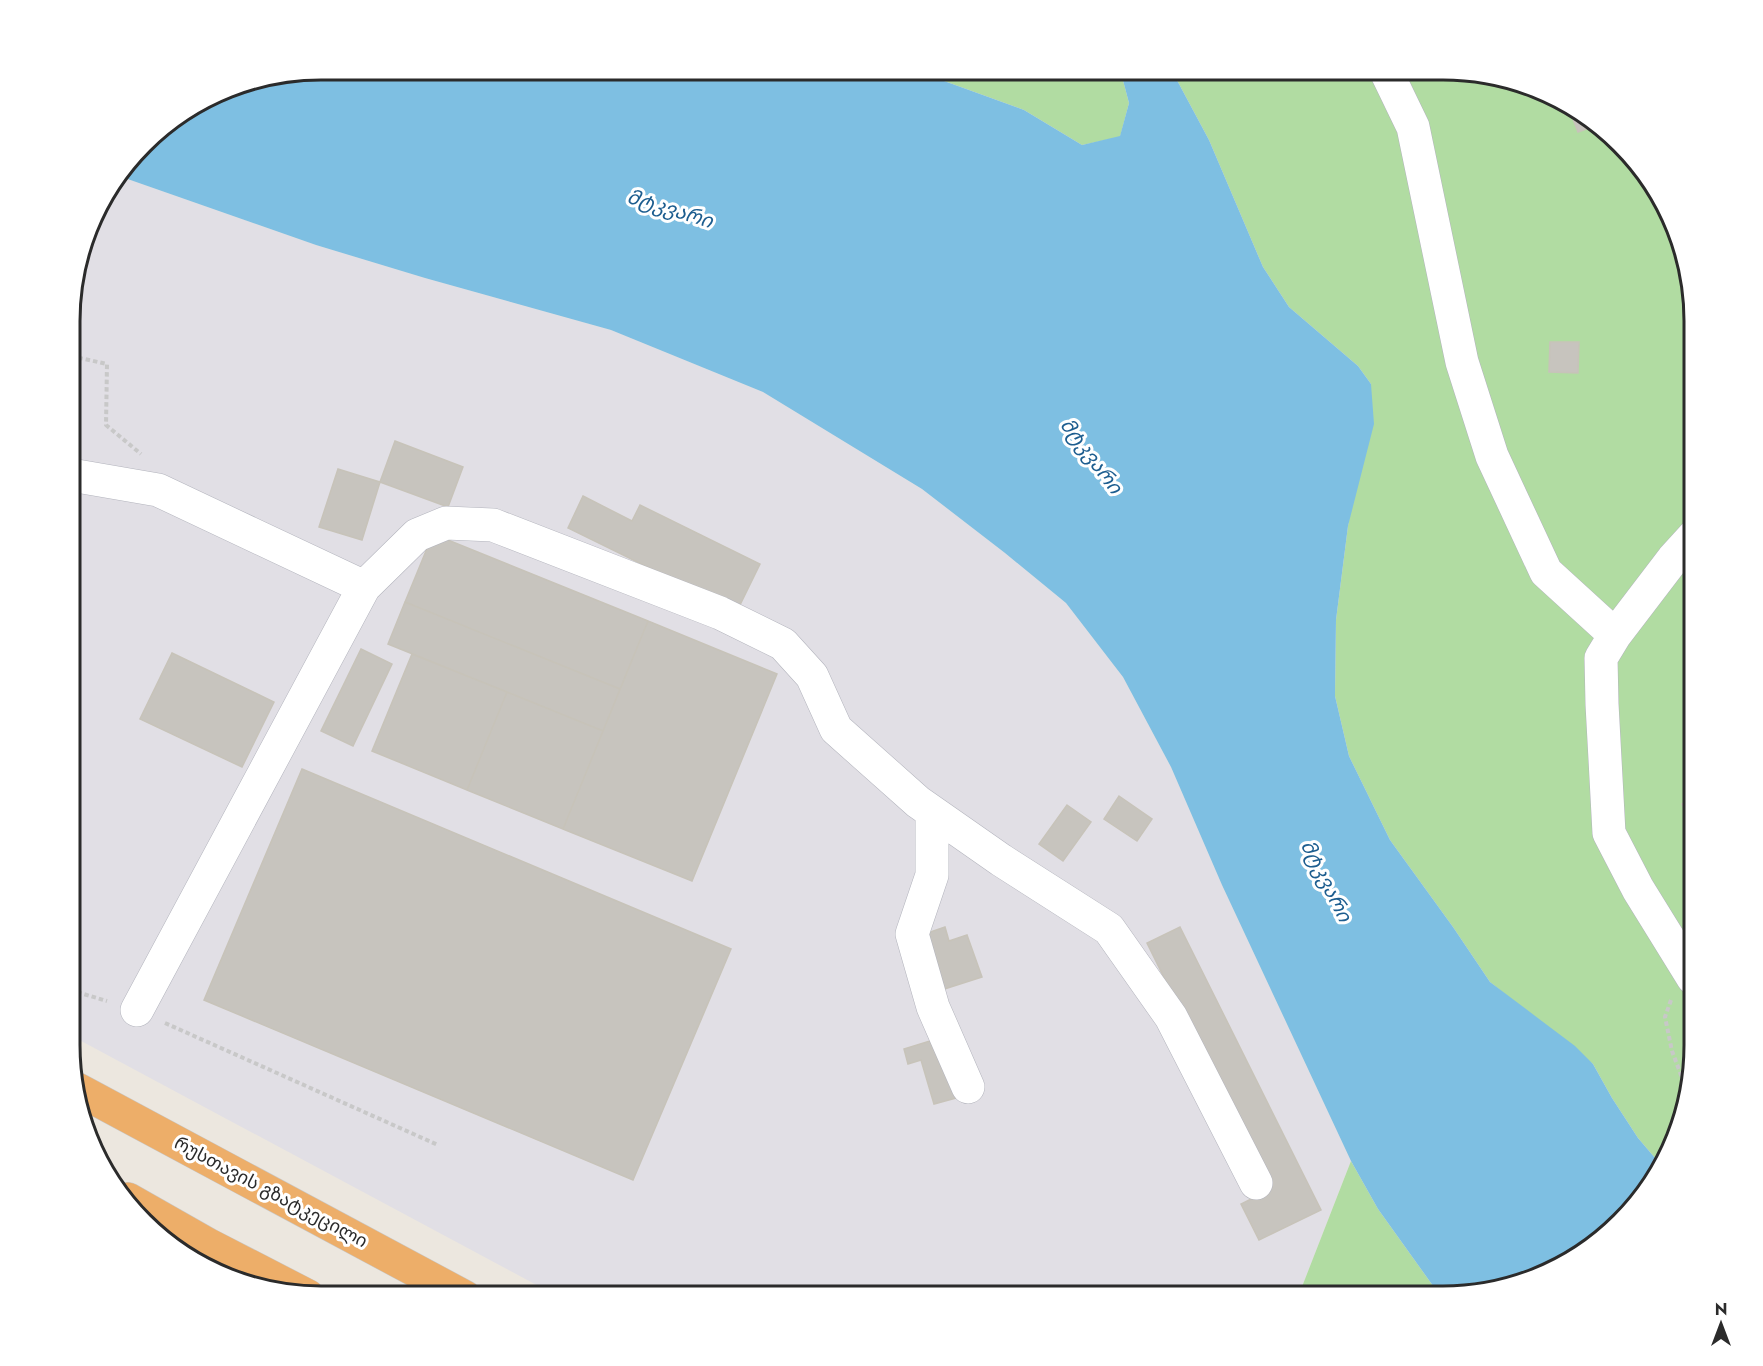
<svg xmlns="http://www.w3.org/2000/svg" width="1763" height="1366" viewBox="0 0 1763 1366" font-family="Jost,'Noto Sans Georgian',sans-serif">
  <rect width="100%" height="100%" fill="#ece7df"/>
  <path fill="#e1dfe5" d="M 119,176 L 316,245 L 425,278 L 611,330 L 763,392 L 922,489 L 1005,553 L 1066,603 L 1123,677 L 1171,767 L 1222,885 L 1351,1161 L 1298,1297 L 559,1297 L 70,1035 L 71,288 L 103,195 Z"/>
  <path fill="#b1dca2" d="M 911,69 L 1120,69 L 1129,103 L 1120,137 L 1082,145 L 1024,110 Z
    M 1171,69 L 1458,70 L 1538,88 L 1608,131 L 1668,210 L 1694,321 L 1693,1062 L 1675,1142 L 1661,1165 L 1638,1138 L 1612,1098 L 1593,1064 L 1490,982 L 1453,927 L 1390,840 L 1349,756 L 1335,696 L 1336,620 L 1348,526 L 1371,384 L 1358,366 L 1289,307 L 1263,267 L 1209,140 Z
    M 1351,1161 L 1378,1209 L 1441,1297 L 1298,1297 Z"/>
  <path fill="#7ebfe2" d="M 321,69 L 911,69 L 1024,110 L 1082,145 L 1120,136 L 1129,103 L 1120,69 L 1171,69 L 1209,140 L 1263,267 L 1289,307 L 1358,366 L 1371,384 L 1374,424 L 1348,526 L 1336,620 L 1335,696 L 1349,756 L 1390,840 L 1453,927 L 1490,982 L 1575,1046 L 1593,1064 L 1612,1098 L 1638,1138 L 1661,1165 L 1632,1211 L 1553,1271 L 1441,1297 L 1378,1209 L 1351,1161 L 1222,885 L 1171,767 L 1123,677 L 1066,603 L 1005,553 L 922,489 L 763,392 L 611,330 L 425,278 L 316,245 L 119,176 L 155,131 L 240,82 Z"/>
  <path fill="#c7c4be" stroke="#c7c3b9" stroke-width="1.5" d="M 1568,106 L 1597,125 L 1578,132 Z
    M 1550,342 L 1579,342 L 1578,373 L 1549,372 Z
    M 395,441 L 463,467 L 448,507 L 380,482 Z
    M 338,469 L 380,482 L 362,540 L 319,527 Z
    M 583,496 L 632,521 L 640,505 L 760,564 L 737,611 L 568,528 Z
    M 433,534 L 648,621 L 620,689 L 405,602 Z
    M 405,602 L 620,689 L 603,731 L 388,644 Z
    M 648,621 L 777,674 L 692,881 L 563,829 Z
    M 361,649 L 392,664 L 353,746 L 321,731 Z
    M 172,653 L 274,702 L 242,767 L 140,719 Z
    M 412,654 L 507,692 L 467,790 L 372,751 Z
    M 507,692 L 603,731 L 563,829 L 467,790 Z
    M 302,769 L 731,949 L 633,1180 L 204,1000 Z
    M 1119,796 L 1152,819 L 1137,841 L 1104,819 Z
    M 1694,797 L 1694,805 L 1685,810 L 1682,804 Z
    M 1067,805 L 1091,822 L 1063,861 L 1039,844 Z
    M 945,927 L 949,941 L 967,935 L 982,977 L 935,992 L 916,937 Z
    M 1180,927 L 1321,1210 L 1259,1240 L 1241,1204 L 1269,1190 L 1147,943 Z
    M 943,1037 L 960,1097 L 934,1104 L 921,1060 L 908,1064 L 904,1049 Z"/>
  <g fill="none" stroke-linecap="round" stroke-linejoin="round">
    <g stroke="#b3b4bd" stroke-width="34">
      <path id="minor" d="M 1385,69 L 1413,127 L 1462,362 L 1492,456 L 1546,572 L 1615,635
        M 71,475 L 158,490 L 364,587
        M 932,812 L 932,875 L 912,934 L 933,1007 L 968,1087
        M 1693,978 L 1638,889 L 1609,833 L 1602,704 L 1601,658 L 1615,635 L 1673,559 L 1694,536
        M 137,1010 L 364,587 L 417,535 L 446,523 L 493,525 L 720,613 L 783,644 L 812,676 L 836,729 L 918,802 L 1001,860 L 1109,929 L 1171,1017 L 1256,1183"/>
    </g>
    <g stroke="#c8c8c8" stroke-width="34">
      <path id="highway" d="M 77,1089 L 465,1297
        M 128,1199 L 209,1245 L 308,1296"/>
    </g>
    <path stroke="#c8c8c8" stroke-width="4" stroke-dasharray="4.5 3" stroke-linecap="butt" d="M 71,356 L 107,364 L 106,425 L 141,454
      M 70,990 L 107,1001
      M 1671,1000 L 1665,1017 L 1672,1051 L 1687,1091
      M 165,1023 L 438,1145"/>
    <use href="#minor" stroke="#fff" stroke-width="33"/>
    <use href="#highway" stroke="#edae69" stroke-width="33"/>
  </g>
  <g text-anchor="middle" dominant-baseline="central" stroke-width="6" stroke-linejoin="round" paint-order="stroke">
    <g font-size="18" fill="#2b2b2b" stroke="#fff">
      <text transform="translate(271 1192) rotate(28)">რუსთავის გზატკეცილი</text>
    </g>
    <g font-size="20" font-style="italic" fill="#1c5d8f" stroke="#fff">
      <text transform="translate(670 209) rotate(17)">მტკვარი</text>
      <text transform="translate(1091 456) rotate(53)">მტკვარი</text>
      <text transform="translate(1326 881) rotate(63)">მტკვარი</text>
    </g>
  </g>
  <path d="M0 0H1763V1366H0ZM321 80H1443A241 241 0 0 1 1684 321V1045A241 241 0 0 1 1443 1286H321A241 241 0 0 1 80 1045V321A241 241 0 0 1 321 80Z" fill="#fff" fill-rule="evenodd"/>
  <path fill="none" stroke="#2b2b2b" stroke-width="3" d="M321 80H1443A241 241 0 0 1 1684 321V1045A241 241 0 0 1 1443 1286H321A241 241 0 0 1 80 1045V321A241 241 0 0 1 321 80Z"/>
  <g transform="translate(1721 1324)" stroke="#ffffff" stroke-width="4.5" paint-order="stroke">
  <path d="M0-4.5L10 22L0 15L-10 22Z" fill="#2b2b2b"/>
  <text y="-9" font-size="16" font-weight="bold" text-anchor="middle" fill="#2b2b2b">N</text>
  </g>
</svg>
